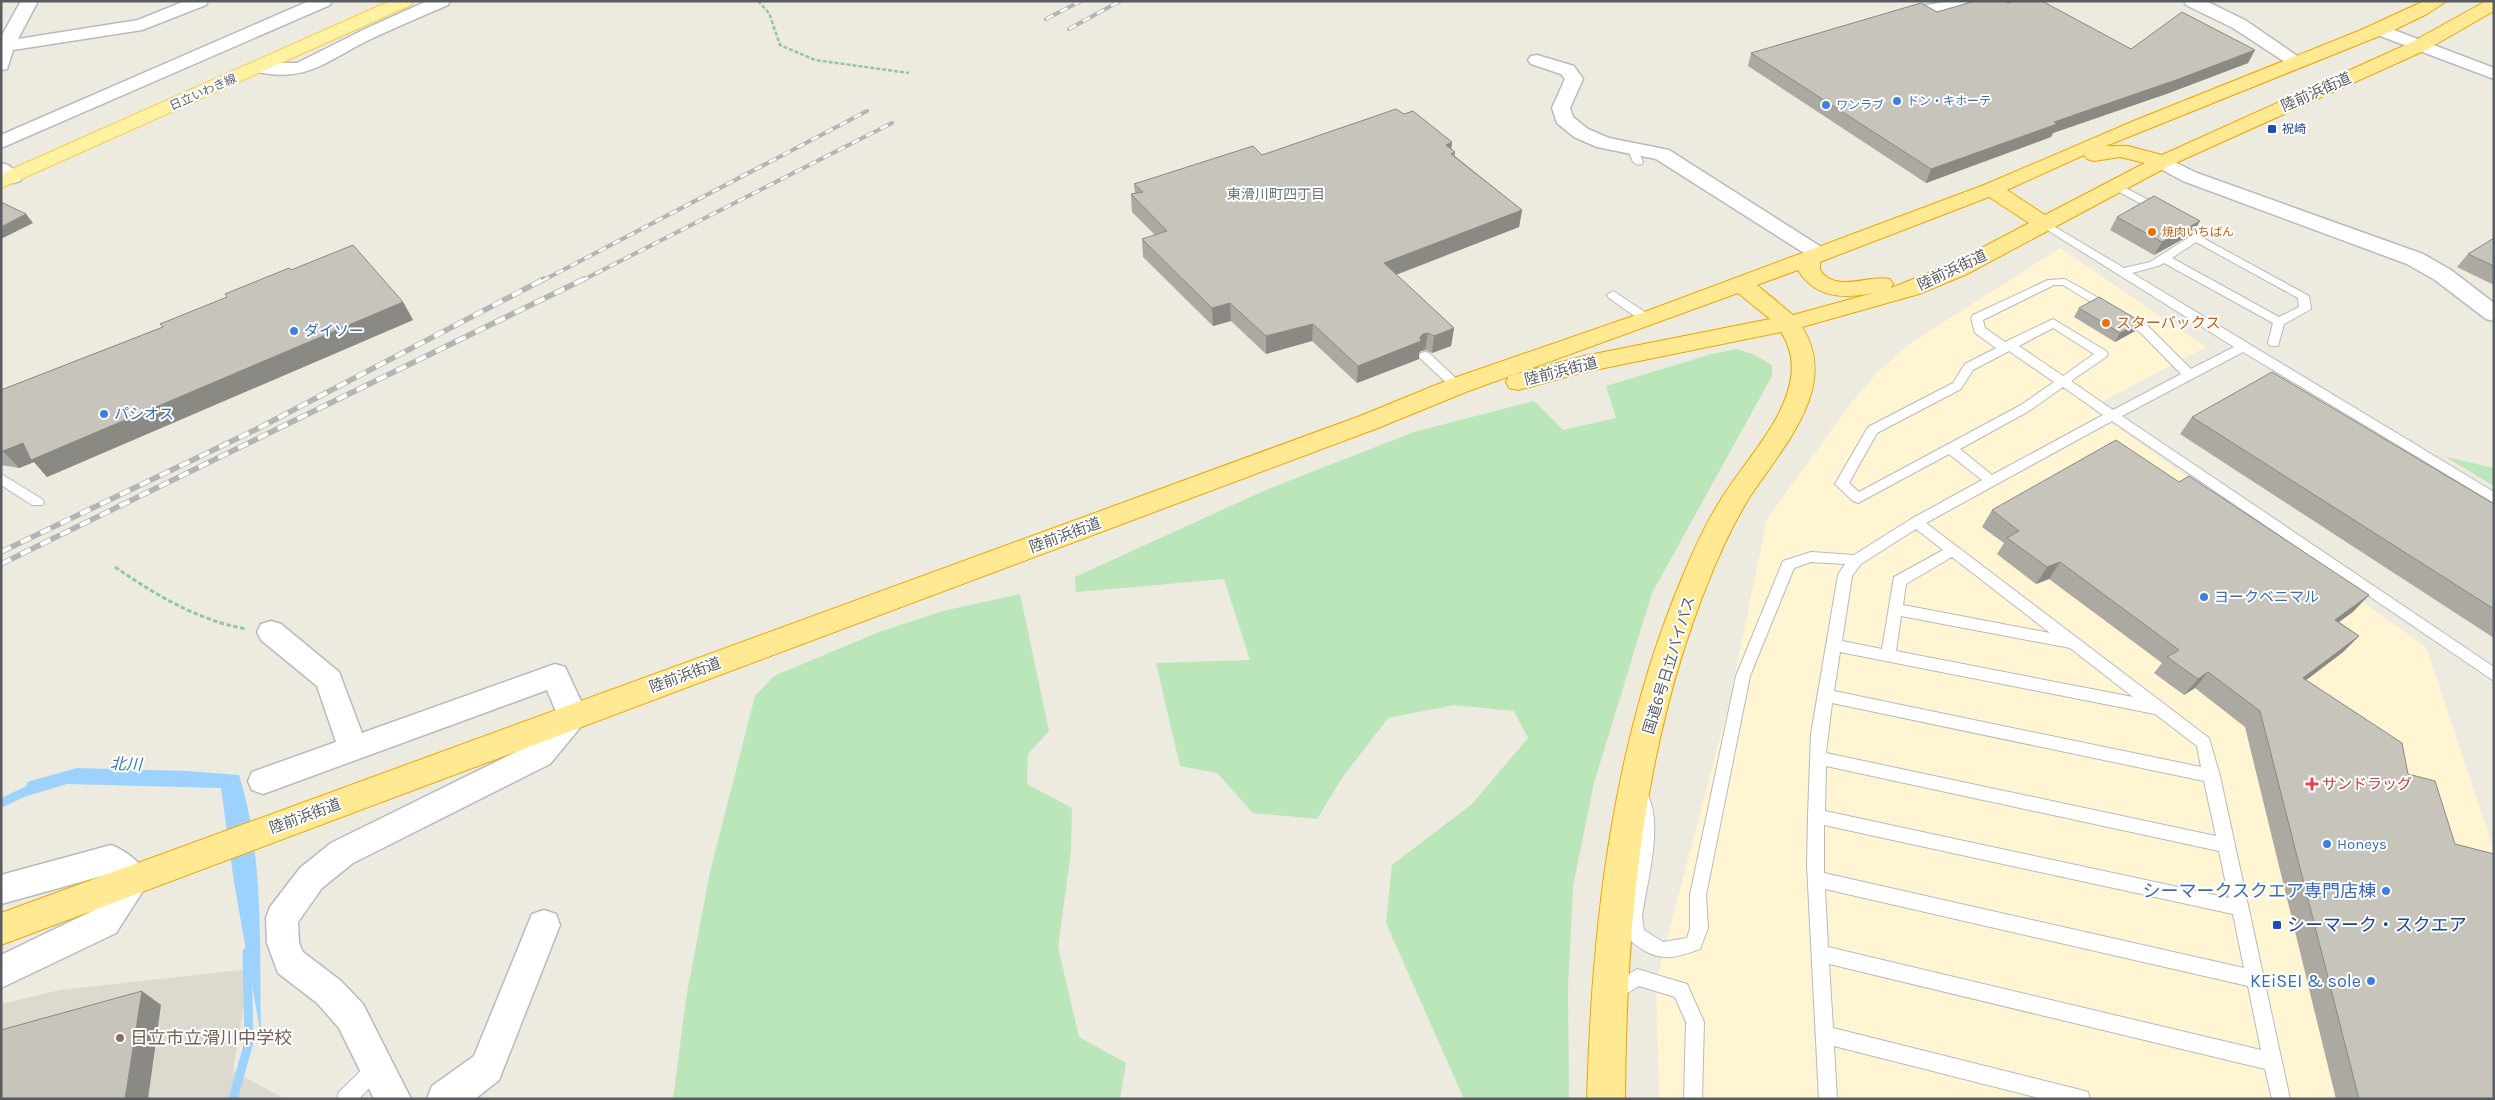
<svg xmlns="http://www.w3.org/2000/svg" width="2495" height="1100" viewBox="0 0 2495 1100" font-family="Karla,'Noto Sans JP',sans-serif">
  <rect width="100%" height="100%" fill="#edeadf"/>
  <path fill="#fff5d2" d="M 2060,248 L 2206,347 L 2090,408 L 2426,647 L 2494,851 L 2494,1099 L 1659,1099 L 1656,981 L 1728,707 L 1767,519 L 1851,403 L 1875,375 L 1908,345 Z"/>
  <path fill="#dcd9ce" d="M 250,969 L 233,1071 L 285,1099 L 1,1099 L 1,1004 L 60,990 Z"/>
  <path fill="#bae6ba" d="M 1736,349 L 1753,354 L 1772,365 L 1772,376 L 1652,593 L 1594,783 L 1573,886 L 1568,988 L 1569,1099 L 1464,1099 L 1386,923 L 1392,865 L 1472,804 L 1528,738 L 1514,711 L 1454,705 L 1388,718 L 1342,778 L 1317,819 L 1253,813 L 1217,773 L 1180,766 L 1156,663 L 1250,660 L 1224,579 L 1076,592 L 1075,577 L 1268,489 L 1414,432 L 1534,401 L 1563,430 L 1616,418 L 1606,386 L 1712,354 Z
    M 2446,457 L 2494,468 L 2494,486 Z
    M 1020,594 L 1049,731 L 1028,754 L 1027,784 L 1072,808 L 1071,851 L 1058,947 L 1079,1037 L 1126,1063 L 1120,1099 L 673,1099 L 687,993 L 710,872 L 755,696 L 774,676 L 879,632 L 943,611 Z"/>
  <path fill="#9dd2ff" d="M 77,768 L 187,771 L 239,775 C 265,859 259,949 261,1036 L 234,882 L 221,788 L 67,784 L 27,796 L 27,782 Z"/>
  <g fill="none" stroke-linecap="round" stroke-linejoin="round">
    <path stroke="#9dd2ff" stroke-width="9" d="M 1,803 L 35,787
      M 233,1099 L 249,1042 L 247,952"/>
    <g stroke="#b7babf" stroke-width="2">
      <path id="service" d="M 1633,147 L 1638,150 L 1643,162 L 1642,164 L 1638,165 L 1633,162 L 1628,150 Z
        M 2116,183 L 2164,208 L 2165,210 L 2160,213 L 2156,212 L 2112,188 L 2111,186 Z
        M 2045,221 L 2124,268 L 2150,262 L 2199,231 L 2207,231 L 2208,233 L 2203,238 L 2309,296 L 2311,309 L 2284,324 L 2278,346 L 2270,346 L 2268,343 L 2273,323 L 2164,263 L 2158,266 L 2132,273 L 2494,492 L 2494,503 L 2243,352 L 2122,416 L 2494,667 L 2494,681 L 2112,421 L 1926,523 L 2209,738 L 2220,776 L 2290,1099 L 2272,1099 L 2265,1069 L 1829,964 L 1833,1028 L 2081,1090 L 2088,1092 L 2090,1099 L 2043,1099 L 1834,1046 L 1837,1099 L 1819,1099 L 1807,865 L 1808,816 L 1811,734 L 1838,575 L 1845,564 L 1811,562 L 1794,568 L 1750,676 L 1706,895 L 1708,928 L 1700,949 C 1681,956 1665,962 1645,951 C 1640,948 1633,944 1630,939 C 1618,923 1634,857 1637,837 C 1640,823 1631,807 1636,795 L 1642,793 L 1648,795 C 1663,828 1647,881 1642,916 L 1644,930 L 1663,942 L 1687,938 L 1690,928 L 1690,895 L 1736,676 L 1783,561 L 1811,552 L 1854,555 L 1911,519 L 1982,480 L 1949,454 L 1858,503 L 1853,501 L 1835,484 L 1868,427 L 1953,383 L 1965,364 L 1996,348 L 1975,333 L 1971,318 L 1973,315 L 2048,280 L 2065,279 L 2148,326 L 2191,369 L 2234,347 L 2041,226 L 2040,224 ZM 2196,242 L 2298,298 L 2299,307 L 2279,317 L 2172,258 ZM 2054,285 L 2063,285 L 2140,332 L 2181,374 L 2113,410 L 2071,381 L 2106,357 L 2108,354 L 2106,351 L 2053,319 L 2005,342 L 1985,328 L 1983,320 ZM 2053,328 L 2094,354 L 2063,376 L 2019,346 ZM 2009,351 L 2054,382 L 2021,405 L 1859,492 L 1849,483 L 1877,433 L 1961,389 L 1973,370 ZM 2063,387 L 2103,415 L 1992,475 L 1960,449 L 2029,411 ZM 1916,529 L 1943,550 L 1894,577 L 1882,649 L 1842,641 L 1852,576 L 1861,564 ZM 1952,557 L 2050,633 L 1903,605 L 1906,584 ZM 1901,616 L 2070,648 L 2133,697 L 1896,651 ZM 1840,652 L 2155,714 L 2197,746 L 2201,767 L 1834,691 ZM 1832,703 L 2204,781 L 2216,836 L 1826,753 ZM 1826,766 L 2219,851 L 2229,898 L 1825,811 ZM 1824,825 L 2233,914 L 2244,968 L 1824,873 ZM 1825,889 L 2248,986 L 2261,1050 L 1828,947 Z
        M 1613,291 L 1651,316 L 1651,322 L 1643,322 L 1609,298 L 1607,295 Z
        M 1425,352 L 1429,353 L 1461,383 L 1463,386 L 1461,389 L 1453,389 L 1421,359 L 1419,356 L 1421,353 Z
        M 1,474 L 42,499 L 44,502 L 42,505 L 32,505 L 1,485 Z
        M 1637,969 L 1687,984 L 1704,1022 L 1702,1099 L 1684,1099 L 1686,1022 L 1675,997 L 1639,986 L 1613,1002 L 1607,1000 L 1604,994 L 1607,988 Z
        M 377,1058 L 383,1061 L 386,1067 L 383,1073 L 359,1099 L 337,1099 L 339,1092 L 371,1061 Z"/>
    </g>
    <g stroke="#b7babf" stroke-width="3">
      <path id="minor" d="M 21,1 L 38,1 L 18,39 L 138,20 L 185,1 L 208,1 L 206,5 L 142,30 L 13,50 L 7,69 L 1,70 L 1,37 Z
        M 309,1 L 332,1 L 330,5 L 1,148 L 1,135 Z
        M 427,1 L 450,1 L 448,5 C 422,16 396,27 371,39 C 325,61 307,84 253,71 L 250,67 L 253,63 L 297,63 L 365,29 Z
        M 1951,1 L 1996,1 L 1988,6 L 1926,15 L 1920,14 L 1917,10 L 1920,6 Z
        M 2184,1 L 2206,1 L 2245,20 L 2306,62 L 2303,66 L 2291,66 L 2233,28 L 2186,5 Z
        M 2381,25 L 2494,68 L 2494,79 L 2375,34 L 2372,30 L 2375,26 Z
        M 1537,55 L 1574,66 L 1583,79 L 1570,108 L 1573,117 L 1588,129 L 1609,138 L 1669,150 L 1826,250 L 1830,254 L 1826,258 L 1819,260 L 1812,258 L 1656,159 L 1597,147 L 1574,137 L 1557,123 L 1552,108 L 1565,79 L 1561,74 L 1531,64 L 1528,60 L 1531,56 Z
        M 2162,156 L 2197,173 L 2423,254 L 2451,270 L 2494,303 L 2494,321 L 2486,319 L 2435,280 L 2407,264 L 2183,181 L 2155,166 L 2152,162 L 2155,158 Z
        M 1,163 L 8,165 L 23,177 L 20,181 L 13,183 L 1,178 Z
        M 271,621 L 281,624 L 339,672 L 362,733 L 555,664 L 565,667 L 588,716 L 583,724 L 550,764 L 353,863 L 322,888 L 298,922 L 299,943 L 303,952 L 341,981 L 363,1004 L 411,1099 L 374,1099 L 339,1028 L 317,1003 L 278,973 L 267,943 L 266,918 L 270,907 L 300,868 L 331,843 L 528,746 L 557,714 L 547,690 L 263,794 L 252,790 L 248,781 L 252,772 L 336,742 L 317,686 L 261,640 L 257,632 L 261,624 Z
        M 111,845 C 127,851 143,864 150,880 L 116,933 L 1,988 L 1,955 L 92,911 L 114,882 L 106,875 L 1,904 L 1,875 Z
        M 544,910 L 556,914 L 560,925 L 499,1080 L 475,1099 L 427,1099 L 432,1086 L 474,1056 L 532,914 Z"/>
    </g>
    <g stroke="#f8cb4d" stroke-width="2">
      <path id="primary" d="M 390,1 L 414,1 L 411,5 L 1,188 L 1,174 Z"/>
    </g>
    <g stroke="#eca600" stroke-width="2">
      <path id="trunk" d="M 2424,1 L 2447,1 L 2427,14 L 2392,31 L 2106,146 L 2128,146 L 2162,155 L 2412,42 L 2486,1 L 2494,1 L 2494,11 L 2426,50 L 2169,166 L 1967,274 L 1919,294 L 1802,327 C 1841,387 1781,449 1749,498 C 1740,513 1732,528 1724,545 C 1645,717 1626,911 1625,1099 L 1587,1099 C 1592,921 1613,742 1682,578 C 1693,551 1705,525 1720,501 C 1747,455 1819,389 1781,332 L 1585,372 L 1518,390 L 1509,388 L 1506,382 L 1509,376 L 1584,356 L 1770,319 L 1738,293 L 1466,392 L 1378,428 L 1,945 L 1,913 L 1360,416 L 1448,380 L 1639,314 L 1984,185 L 2136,120 L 2361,30 ZM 2084,155 L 2087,159 L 2094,161 L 2120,157 L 2145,163 L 2045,215 L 2007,190 ZM 1989,197 L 2029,223 L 1951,264 L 1891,288 L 1893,284 L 1890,279 C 1869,274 1836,294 1820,270 L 1820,262 ZM 1798,270 C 1815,298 1843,299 1873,293 L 1793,315 L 1757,285 Z"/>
    </g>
    <path stroke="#92c7a2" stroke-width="2.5" stroke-dasharray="4 2" stroke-linecap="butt" d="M 758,1 L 769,13 L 780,45 L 815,60 L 909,73"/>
    <path stroke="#92c7a2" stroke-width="3" stroke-dasharray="4.5 2.5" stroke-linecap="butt" d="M 115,567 C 156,595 197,620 246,629"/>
    <use href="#service" fill="#fff" fill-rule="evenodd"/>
    <use href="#minor" fill="#fff" fill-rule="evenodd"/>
    <use href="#primary" fill="#fff2a2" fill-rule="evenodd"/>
    <use href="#trunk" fill="#ffea93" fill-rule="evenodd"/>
    <g stroke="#b3b4b4" stroke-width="4">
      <path id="rail-far1" d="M 1046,19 L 1081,1
        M 1069,29 L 1120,1
        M 542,281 L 867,111
        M 581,281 L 892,123"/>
    </g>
    <g stroke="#b3b4b4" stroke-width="5.5">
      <path id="rail" d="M 1,552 L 257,429 L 544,279
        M 1,564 L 584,279"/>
    </g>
    <use href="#rail-far1" stroke="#fff" stroke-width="2.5" stroke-dasharray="8" stroke-linecap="butt"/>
    <use href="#rail" stroke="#fff" stroke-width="4" stroke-dasharray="11" stroke-linecap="butt"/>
  </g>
  <path fill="#aba9a2" d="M 2008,3 L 2131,49 L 2255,50 L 2248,63 L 2169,93 L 2053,133 L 2051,137 L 1926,183 L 1748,66 L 1751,53 L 1937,12 Z
    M 1404,114 L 1452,142 L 1451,149 L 1455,152 L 1455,156 L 1522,210 L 1519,227 L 1396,275 L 1454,328 L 1451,346 L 1432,353 L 1425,350 L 1421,351 L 1419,353 L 1419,359 L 1357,383 L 1312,341 L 1266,354 L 1231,321 L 1213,326 L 1143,257 L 1142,239 L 1155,235 L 1132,212 L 1131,194 L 1135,194 L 1134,184 L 1262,155 Z
    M 2117,217 L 2192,234 L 2154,255 L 2110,230 Z
    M 2494,238 L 2494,285 L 2457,267 L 2468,254 Z
    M 291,270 L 403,302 L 413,320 L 47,477 L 34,462 L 19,468 L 1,465 L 1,390 L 163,327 L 227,297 Z
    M 2079,308 L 2141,322 L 2135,331 L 2115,342 L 2074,317 Z
    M 2192,417 L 2494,504 L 2494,638 L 2180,434 Z
    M 1992,510 L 2354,611 L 2339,622 L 2359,636 L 2343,652 L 2306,680 L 2408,774 L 2494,1099 L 2336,1099 L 2245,727 L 2195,688 L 2184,695 L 2154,673 L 2162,663 L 2049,579 L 2036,584 L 1997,554 L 2004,543 L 1982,527 Z"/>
  <path fill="#8b8984" d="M 2255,50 L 2248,63 L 2169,93 L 2053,133 L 2051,137 L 1926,183 L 1931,169 L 2054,122 Z
    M 1452,142 L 1450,159 L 1446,145 Z
    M 1522,210 L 1519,227 L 1382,280 L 1384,263 Z
    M 26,214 L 33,223 L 1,239 L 1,227 Z
    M 2200,221 L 2192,234 L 2154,255 L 2162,242 Z
    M 403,302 L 413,320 L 47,477 L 34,462 L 19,468 L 3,451 L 23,443 Z
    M 1230,303 L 1231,321 L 1213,326 L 1212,308 Z
    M 2141,322 L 2135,331 L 2115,342 L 2120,333 Z
    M 1313,324 L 1312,341 L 1266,354 L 1266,336 Z
    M 1454,328 L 1451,346 L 1432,353 L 1434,336 Z
    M 1428,333 L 1425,350 L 1421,351 L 1419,353 L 1419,359 L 1357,383 L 1358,366 L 1420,337 L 1423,334 Z
    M 2060,562 L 2049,579 L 2036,584 L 2047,567 Z
    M 2369,595 L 2354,611 L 2320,636 L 2335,620 Z
    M 2359,636 L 2343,652 L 2288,694 L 2303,678 Z
    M 2208,672 L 2195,688 L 2184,695 L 2198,679 Z
    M 142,991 L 161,1005 L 148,1099 L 125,1099 Z"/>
  <path fill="#c7c4bc" stroke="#8b8984" d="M 1975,1 L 2005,1 L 2008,3 L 2014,1 L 2042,1 L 2131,49 L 2182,12 L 2255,50 L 2176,80 L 2054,122 L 2057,124 L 1931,169 L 1751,53 L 1921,3 L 1937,12 Z
    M 1396,109 L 1404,114 L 1413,111 L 1452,142 L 1446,145 L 1455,152 L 1451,154 L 1522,210 L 1384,263 L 1454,328 L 1434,336 L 1428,333 L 1423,334 L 1420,337 L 1421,341 L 1358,366 L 1313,324 L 1266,336 L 1230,303 L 1212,308 L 1142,239 L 1167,231 L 1131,194 L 1143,192 L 1134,184 L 1253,146 L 1262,155 Z
    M 2154,196 L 2200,221 L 2162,242 L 2117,217 Z
    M 1,202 L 26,214 L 1,227 Z
    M 2494,238 L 2494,266 L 2468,254 Z
    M 353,245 L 403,302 L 31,460 L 23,443 L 3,451 L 1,451 L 1,390 L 163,327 L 160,324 L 227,297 L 225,294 L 289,268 L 291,270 Z
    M 2099,297 L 2141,322 L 2120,333 L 2079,308 Z
    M 2272,372 L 2494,504 L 2494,609 L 2192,417 Z
    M 2116,440 L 2179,482 L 2189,476 L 2369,595 L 2335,620 L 2359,636 L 2303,678 L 2402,743 L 2408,774 L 2435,781 L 2455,844 L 2494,854 L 2494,1099 L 2359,1099 L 2260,711 L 2208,672 L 2198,679 L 2167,657 L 2179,650 L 2060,562 L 2047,567 L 2007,538 L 2019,531 L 1992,510 Z
    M 142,991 L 125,1099 L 1,1099 L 1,1030 Z"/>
  <g fill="#3f7fe0" stroke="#fff" stroke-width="2">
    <circle cx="1897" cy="101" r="5"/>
    <circle cx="1826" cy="105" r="5"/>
    <circle cx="294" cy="331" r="5"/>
    <circle cx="104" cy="414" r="5"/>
    <circle cx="2204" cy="597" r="5"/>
    <circle cx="2327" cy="844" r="5"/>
    <circle cx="2386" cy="891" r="5"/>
    <circle cx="2371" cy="981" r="5"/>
  </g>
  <g fill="#1a4fb4" stroke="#fff" stroke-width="2">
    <rect x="2267" y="124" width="10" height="10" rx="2.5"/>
    <rect x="2272" y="920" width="10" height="10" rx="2.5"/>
  </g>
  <g fill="#e8710a" stroke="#fff" stroke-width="2">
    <circle cx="2152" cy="232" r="5"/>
    <circle cx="2106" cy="323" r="5"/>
  </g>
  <path fill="#e0444e" stroke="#fff" stroke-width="2" d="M2309.5 776.5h5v5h5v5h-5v5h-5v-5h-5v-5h5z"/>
  <circle fill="#8d6e63" stroke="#fff" stroke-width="2" cx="120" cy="1038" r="5"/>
  <g text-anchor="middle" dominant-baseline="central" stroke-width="4" stroke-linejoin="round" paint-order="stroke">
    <g font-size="12" fill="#585c61" stroke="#fff">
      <text transform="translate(203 92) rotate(-24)">日立いわき線</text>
    </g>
    <g font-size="12" fill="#366cbe" stroke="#fff" text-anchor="start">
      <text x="1907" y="101">ドン・キホーテ</text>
      <text x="1836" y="105">ワンラブ</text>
    </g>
    <g font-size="12" fill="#164399" stroke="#fff" text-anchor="start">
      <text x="2282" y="129">祝崎</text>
    </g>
    <g font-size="12" fill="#c56008" stroke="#fff" text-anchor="start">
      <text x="2162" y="232">焼肉いちばん</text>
    </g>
    <g font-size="14" fill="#696e73" stroke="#fff">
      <text x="1276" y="194">東滑川町四丁目</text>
    </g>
    <g font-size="15" fill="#585c61" stroke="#fff">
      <text transform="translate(2316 92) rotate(-24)">陸前浜街道</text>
      <text transform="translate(1952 270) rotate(-25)">陸前浜街道</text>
      <text transform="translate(1561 371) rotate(-14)">陸前浜街道</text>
      <text transform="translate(1065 535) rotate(-20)">陸前浜街道</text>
      <text transform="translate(1669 665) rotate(-73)">国道6号日立バイパス</text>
      <text transform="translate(685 675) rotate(-20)">陸前浜街道</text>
      <text transform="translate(305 816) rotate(-20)">陸前浜街道</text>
    </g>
    <g font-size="15" fill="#c56008" stroke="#fff" text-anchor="start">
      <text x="2116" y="323">スターバックス</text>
    </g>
    <g font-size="15" fill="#366cbe" stroke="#fff" text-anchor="start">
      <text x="304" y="331">ダイソー</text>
      <text x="114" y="414">パシオス</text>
      <text x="2214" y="597">ヨークベニマル</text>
      <text x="2337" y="844">Honeys</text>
    </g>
    <g font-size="15" fill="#be3a42" stroke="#fff" text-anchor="start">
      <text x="2322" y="784">サンドラッグ</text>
    </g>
    <g font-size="16" font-style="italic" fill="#3878bf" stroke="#fff">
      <text transform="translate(126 764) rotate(2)">北川</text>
    </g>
    <g font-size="18" fill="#366cbe" stroke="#fff" text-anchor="end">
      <text x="2376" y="891">シーマークスクエア専門店棟</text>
      <text x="2361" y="981">KEiSEI &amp; sole</text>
    </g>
    <g font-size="18" fill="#164399" stroke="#fff" text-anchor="start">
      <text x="2287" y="925">シーマーク・スクエア</text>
    </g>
    <g font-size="18" fill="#785e54" stroke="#fff" text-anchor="start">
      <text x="130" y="1038">日立市立滑川中学校</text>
    </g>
  </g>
  <rect width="2495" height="1100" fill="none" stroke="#585c61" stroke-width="5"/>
</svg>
